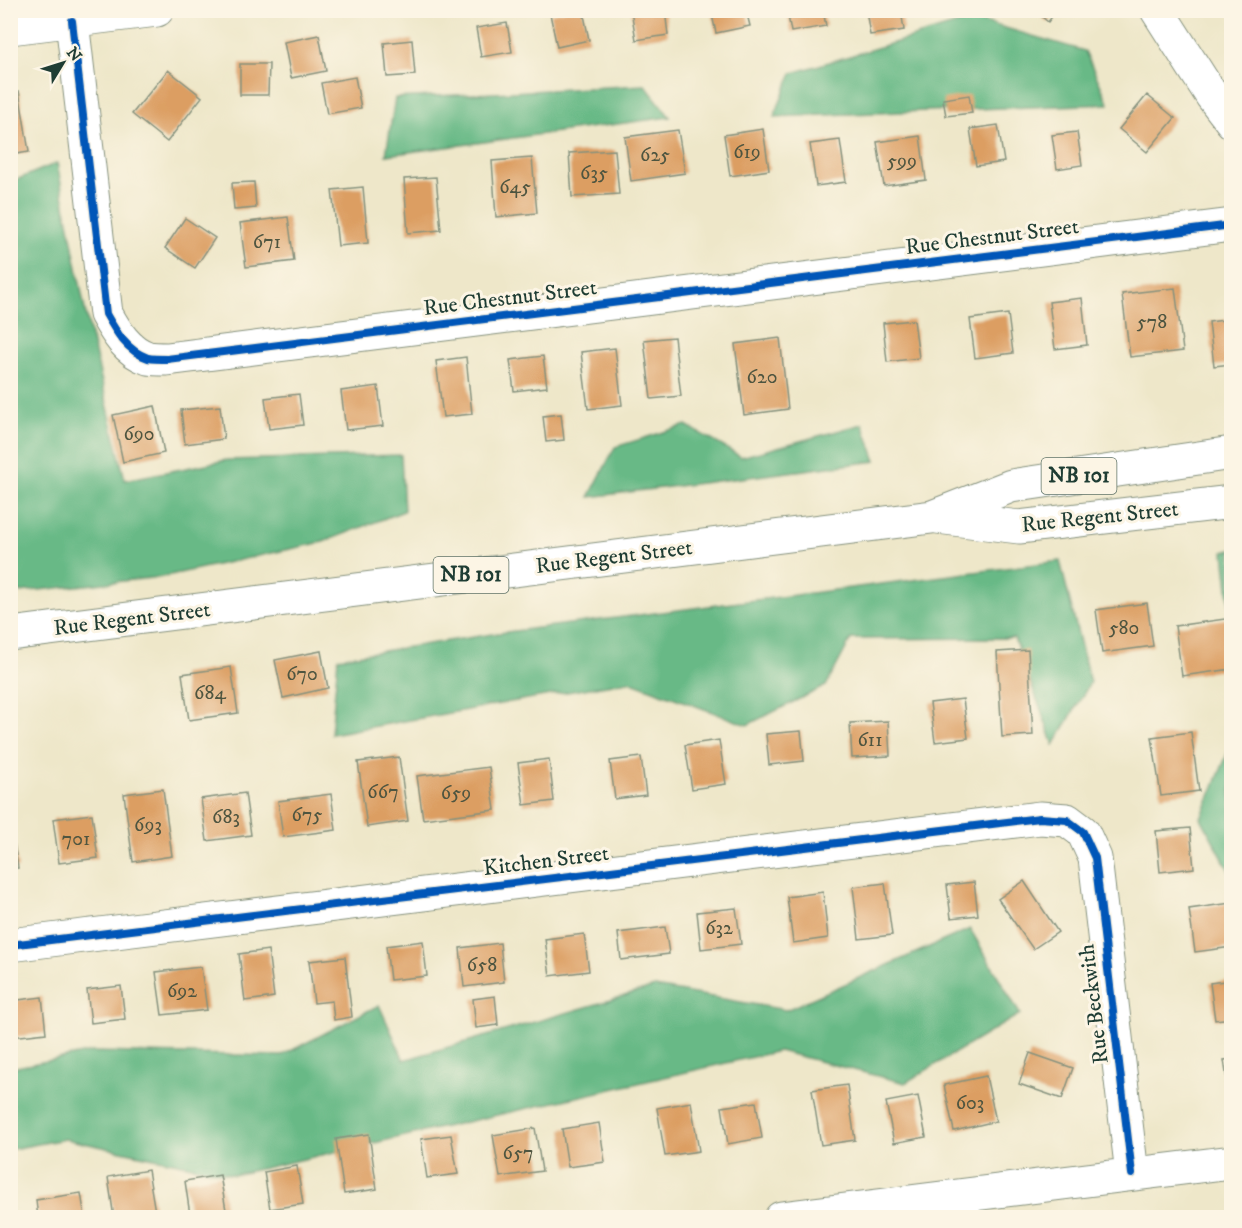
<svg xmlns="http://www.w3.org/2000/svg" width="1242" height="1228" viewBox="0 0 1242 1228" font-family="'IM FELL DW Pica',serif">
  <rect width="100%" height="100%" fill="#fcf5e5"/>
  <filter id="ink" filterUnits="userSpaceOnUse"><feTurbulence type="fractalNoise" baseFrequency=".0167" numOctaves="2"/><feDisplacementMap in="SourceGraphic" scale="12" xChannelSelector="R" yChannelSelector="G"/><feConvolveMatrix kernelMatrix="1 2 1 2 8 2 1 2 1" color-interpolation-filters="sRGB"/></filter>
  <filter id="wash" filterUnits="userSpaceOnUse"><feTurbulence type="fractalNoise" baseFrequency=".008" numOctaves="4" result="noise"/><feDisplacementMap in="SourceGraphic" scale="24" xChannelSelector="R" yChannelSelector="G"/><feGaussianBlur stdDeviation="1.35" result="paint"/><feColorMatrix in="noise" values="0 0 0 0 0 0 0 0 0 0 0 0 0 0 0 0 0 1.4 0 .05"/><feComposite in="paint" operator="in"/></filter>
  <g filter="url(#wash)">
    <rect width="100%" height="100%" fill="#eee7c9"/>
    <path fill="#68b986" stroke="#447b5d" stroke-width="1.5" d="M 974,19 L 1085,51 L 1109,104 L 774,117 L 792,73 Z
      M 645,85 L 670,117 L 386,155 L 395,98 Z
      M 57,163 L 85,310 L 125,480 L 227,460 L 401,455 L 404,511 L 323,542 L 161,577 L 11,593 L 11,182 Z
      M 863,424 L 876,461 L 589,497 L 615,447 L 686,425 L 741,457 Z
      M 1231,550 L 1232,550 L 1231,617 L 1224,552 Z
      M 1060,561 L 1090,683 L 1054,745 L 1014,638 L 851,639 L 826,686 L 747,725 L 629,681 L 331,734 L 338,658 L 499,633 Z
      M 1231,745 L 1231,874 L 1201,818 Z
      M 970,929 L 1020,1014 L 905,1083 L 779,1051 L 234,1175 L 65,1139 L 11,1149 L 11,1068 L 92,1052 L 281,1056 L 379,1005 L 404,1060 L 655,987 L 786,1010 Z"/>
    <g id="blocks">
      <path fill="#dc9e62" d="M 567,10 L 583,10 L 589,40 L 557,47 L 550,14 Z
        M 631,10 L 665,10 L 668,35 L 636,40 Z
        M 711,10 L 746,10 L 750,26 L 716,33 Z
        M 787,10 L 823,10 L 826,26 L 791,32 Z
        M 866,10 L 901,10 L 904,30 L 870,35 Z
        M 1034,10 L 1057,10 L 1048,22 Z
        M 507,23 L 512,52 L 481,57 L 476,28 Z
        M 319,35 L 326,71 L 291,78 L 284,42 Z
        M 412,40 L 415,75 L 387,77 L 384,43 Z
        M 240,64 L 269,64 L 268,95 L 240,95 Z
        M 168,70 L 202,97 L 167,142 L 132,114 Z
        M 355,77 L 361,108 L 327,114 L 321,83 Z
        M 19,91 L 29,152 L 10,155 L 10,93 Z
        M 969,95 L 972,113 L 946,116 L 943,99 Z
        M 1147,95 L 1175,118 L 1147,152 L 1119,129 Z
        M 998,125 L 1004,162 L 976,166 L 970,129 Z
        M 763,129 L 769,170 L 730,176 L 724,135 Z
        M 678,130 L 685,173 L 631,181 L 625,137 Z
        M 1077,132 L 1082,165 L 1057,169 L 1052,135 Z
        M 920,136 L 926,180 L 884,186 L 877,142 Z
        M 840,140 L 846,182 L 816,186 L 810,144 Z
        M 615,150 L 619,194 L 572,197 L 569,153 Z
        M 532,158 L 537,213 L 496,217 L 492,161 Z
        M 436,177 L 441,230 L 408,233 L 404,179 Z
        M 254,182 L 256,208 L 234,210 L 232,183 Z
        M 363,187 L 368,243 L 338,246 L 332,190 Z
        M 288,217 L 294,261 L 246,267 L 240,223 Z
        M 185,218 L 215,238 L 195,268 L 165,248 Z
        M 1175,288 L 1183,351 L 1130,357 L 1122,294 Z
        M 1082,298 L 1087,345 L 1055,349 L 1049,302 Z
        M 1008,314 L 1013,353 L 975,358 L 970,319 Z
        M 1232,319 L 1232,364 L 1214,366 L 1209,322 Z
        M 914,320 L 919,358 L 887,362 L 883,323 Z
        M 674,337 L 681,396 L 651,399 L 644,340 Z
        M 780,338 L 788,409 L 744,415 L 735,344 Z
        M 615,348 L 622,405 L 588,409 L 581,352 Z
        M 543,356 L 547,387 L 514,391 L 510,360 Z
        M 466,357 L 472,414 L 443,417 L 436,361 Z
        M 378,386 L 383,426 L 346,430 L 341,391 Z
        M 299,394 L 303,425 L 269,429 L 265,398 Z
        M 155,406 L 164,453 L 123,462 L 113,415 Z
        M 220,406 L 224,439 L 185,444 L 181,410 Z
        M 561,414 L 564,440 L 546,442 L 543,416 Z
        M 1147,603 L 1153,646 L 1102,653 L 1096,610 Z
        M 1232,618 L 1232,669 L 1182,676 L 1175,626 Z
        M 1028,650 L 1033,735 L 1002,737 L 997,652 Z
        M 321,651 L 328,688 L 283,698 L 275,660 Z
        M 231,667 L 238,713 L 189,720 L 182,674 Z
        M 963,699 L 968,738 L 935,742 L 930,703 Z
        M 888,721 L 890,756 L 852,758 L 850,723 Z
        M 801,731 L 804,761 L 769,765 L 766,734 Z
        M 1191,732 L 1199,791 L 1161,796 L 1152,737 Z
        M 719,740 L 726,784 L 692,789 L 685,745 Z
        M 399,757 L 408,821 L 367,827 L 358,762 Z
        M 641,757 L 646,795 L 615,799 L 610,761 Z
        M 549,759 L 554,801 L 524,805 L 518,763 Z
        M 489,767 L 495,810 L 423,819 L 417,776 Z
        M 163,789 L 172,856 L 133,862 L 124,794 Z
        M 245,793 L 251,835 L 207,841 L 201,799 Z
        M 331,794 L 336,830 L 283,837 L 278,801 Z
        M 92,814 L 98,858 L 59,863 L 53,819 Z
        M 1190,828 L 1194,868 L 1160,872 L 1156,831 Z
        M 10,830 L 12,830 L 18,868 L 10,869 Z
        M 1024,881 L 1058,932 L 1033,949 L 998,899 Z
        M 974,882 L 978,915 L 951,918 L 947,885 Z
        M 885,883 L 892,935 L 859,939 L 853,887 Z
        M 823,892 L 828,938 L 793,943 L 787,897 Z
        M 1231,903 L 1232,947 L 1195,952 L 1189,909 Z
        M 736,908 L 741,944 L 701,949 L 697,912 Z
        M 665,927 L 669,954 L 621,960 L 618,933 Z
        M 584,934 L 589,971 L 550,976 L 545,939 Z
        M 423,941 L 427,976 L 390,980 L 386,946 Z
        M 500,943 L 504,982 L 464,987 L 460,948 Z
        M 268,950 L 274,997 L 245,1001 L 239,954 Z
        M 345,957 L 352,1017 L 334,1020 L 332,1001 L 314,1003 L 309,961 Z
        M 201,967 L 207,1010 L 162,1015 L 156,972 Z
        M 1232,980 L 1232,1018 L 1215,1020 L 1210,983 Z
        M 121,986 L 125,1019 L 91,1023 L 87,990 Z
        M 495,996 L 498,1025 L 476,1028 L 473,999 Z
        M 42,997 L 46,1033 L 12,1037 L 10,1001 Z
        M 1030,1053 L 1073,1068 L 1062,1099 L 1019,1084 Z
        M 1232,1059 L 1232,1099 L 1230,1099 L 1224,1060 Z
        M 986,1076 L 996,1121 L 954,1131 L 944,1085 Z
        M 847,1085 L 855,1140 L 821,1145 L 812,1090 Z
        M 918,1096 L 926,1137 L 894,1143 L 886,1102 Z
        M 691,1102 L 699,1151 L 665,1156 L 657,1108 Z
        M 756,1102 L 762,1138 L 728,1144 L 722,1107 Z
        M 599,1123 L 605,1162 L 568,1167 L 562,1129 Z
        M 535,1128 L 542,1171 L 500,1177 L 493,1135 Z
        M 369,1134 L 377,1189 L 344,1194 L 336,1139 Z
        M 451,1135 L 458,1174 L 427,1178 L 421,1139 Z
        M 297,1166 L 303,1204 L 270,1209 L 264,1172 Z
        M 148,1170 L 156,1218 L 114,1218 L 108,1177 Z
        M 220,1175 L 226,1210 L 190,1215 L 185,1181 Z
        M 81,1193 L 85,1218 L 38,1218 L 36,1200 Z"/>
    </g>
  </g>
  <g filter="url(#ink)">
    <use href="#blocks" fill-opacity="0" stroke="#86927e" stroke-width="1.5"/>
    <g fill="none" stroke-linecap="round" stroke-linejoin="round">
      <g stroke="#86927e" stroke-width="35">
        <path id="minor" d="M 1157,10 L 1212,96 L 1232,122
          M 72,21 L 106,314 C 116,332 127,351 148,358 C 153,359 161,359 167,359 L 1232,225
          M 10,28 L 157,10
          M 10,945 L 1040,818 L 1067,820 L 1083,832 L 1095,858 L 1132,1174
          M 781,1218 L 1232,1162"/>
      </g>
      <g stroke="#86927e" stroke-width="35">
        <path id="major" d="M 937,517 L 1019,527 L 1232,502
          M 10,634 L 932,517 L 1011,486 L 1232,453"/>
      </g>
      <use href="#minor" stroke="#fff" stroke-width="33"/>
      <use href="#major" stroke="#fff" stroke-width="33"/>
      <g stroke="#fcf5e5" stroke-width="11">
        <path id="cycleway" d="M 72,21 L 106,314 C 116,332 127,351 148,358 C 153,359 161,359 167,359 L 1232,225
          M 10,945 L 1040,818 L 1067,820 L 1083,832 L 1095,858 L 1132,1174"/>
      </g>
      <use href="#cycleway" stroke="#0057b8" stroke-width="8"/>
    </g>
  </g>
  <g text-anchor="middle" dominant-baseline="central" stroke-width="6" stroke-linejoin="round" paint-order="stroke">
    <g font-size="20" fill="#4e5540">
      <text x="747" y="152">619</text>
      <text x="655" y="155">625</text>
      <text x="902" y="161">599</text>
      <text x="594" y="173">635</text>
      <text x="515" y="187">645</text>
      <text x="267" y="242">671</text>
      <text x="1152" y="322">578</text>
      <text x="762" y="377">620</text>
      <text x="139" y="434">690</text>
      <text x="1124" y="628">580</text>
      <text x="302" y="674">670</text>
      <text x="210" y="693">684</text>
      <text x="870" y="740">611</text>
      <text x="383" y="792">667</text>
      <text x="456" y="793">659</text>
      <text x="307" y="815">675</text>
      <text x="226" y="817">683</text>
      <text x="148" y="825">693</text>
      <text x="76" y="839">701</text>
      <text x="719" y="928">632</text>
      <text x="482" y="965">658</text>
      <text x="182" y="991">692</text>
      <text x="970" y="1103">603</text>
      <text x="518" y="1153">657</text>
    </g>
    <g fill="#fcf5e5" stroke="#617469" stroke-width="1.5">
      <rect x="1041.5" y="458" width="75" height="36" rx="4.5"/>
      <rect x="433.5" y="557" width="75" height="36" rx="4.5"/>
    </g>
    <g font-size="21" font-weight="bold" fill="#1f3d34">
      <text x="1079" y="476">NB 101</text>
      <text x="471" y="575">NB 101</text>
    </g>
    <g font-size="22" fill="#1f3d34" stroke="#fcf5e5">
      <text transform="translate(992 237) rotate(-7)">Rue Chestnut Street</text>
      <text transform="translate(510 298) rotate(-7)">Rue Chestnut Street</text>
      <text transform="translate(1100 517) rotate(-6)">Rue Regent Street</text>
      <text transform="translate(614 557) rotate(-7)">Rue Regent Street</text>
      <text transform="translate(132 619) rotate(-7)">Rue Regent Street</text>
      <text transform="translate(546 861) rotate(-7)">Kitchen Street</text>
      <text transform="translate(1094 1004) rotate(-97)">Rue Beckwith</text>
    </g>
  </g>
  <rect width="1242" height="1228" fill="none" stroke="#fcf5e5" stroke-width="36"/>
  <g transform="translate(63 63) rotate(52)" stroke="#fcf5e5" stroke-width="4.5" paint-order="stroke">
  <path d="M0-4.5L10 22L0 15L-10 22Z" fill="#1f3d34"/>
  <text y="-9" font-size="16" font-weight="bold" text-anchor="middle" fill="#1f3d34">N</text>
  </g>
</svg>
